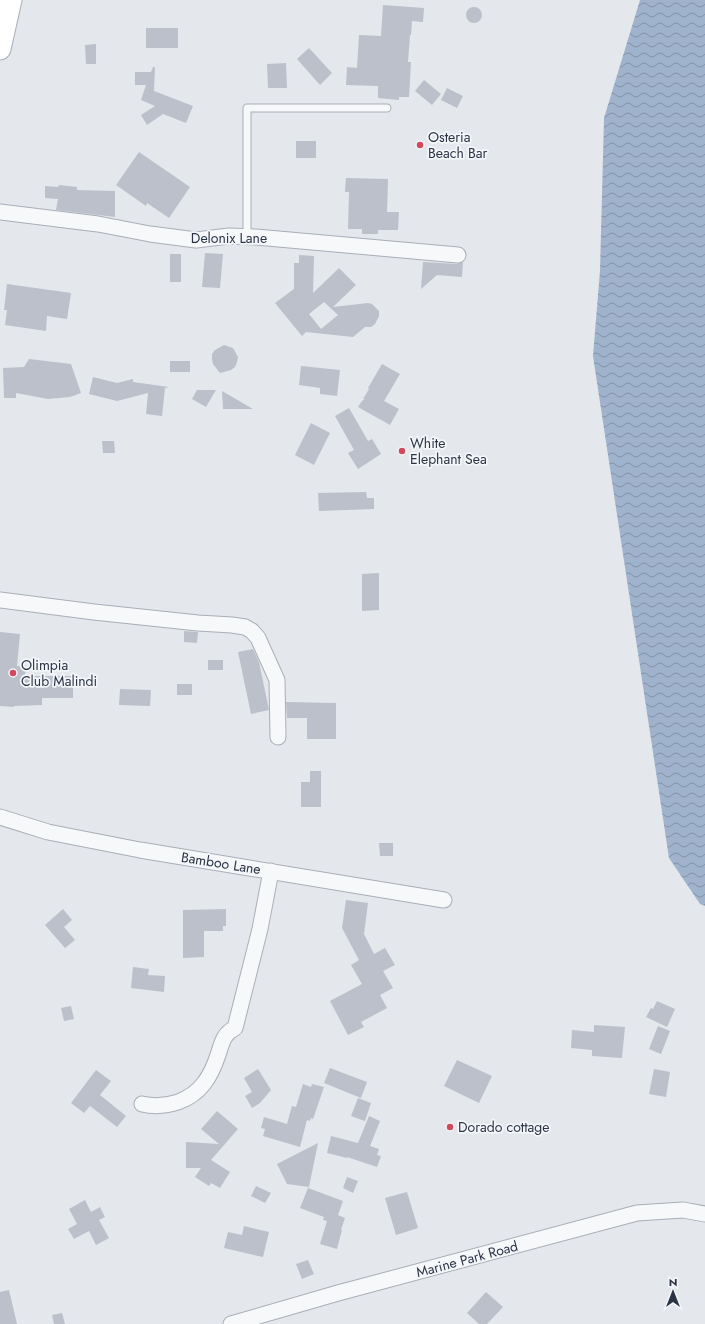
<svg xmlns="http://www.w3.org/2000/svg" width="705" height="1324" viewBox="0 0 705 1324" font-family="Jost,sans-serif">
  <defs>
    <pattern id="water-waves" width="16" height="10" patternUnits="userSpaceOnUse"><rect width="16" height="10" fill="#9fb4cc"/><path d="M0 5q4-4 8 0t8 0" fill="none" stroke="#8293a7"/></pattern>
  </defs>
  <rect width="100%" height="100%" fill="#e4e7ec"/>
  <path fill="url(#water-waves)" d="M 640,0 L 705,0 L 705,906 L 700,904 L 669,858 L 593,356 L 600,271 L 604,118 Z"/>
  <path fill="#bbc0ca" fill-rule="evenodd" d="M 383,5 L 424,8 L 423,22 L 412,21 L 411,35 L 410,35 L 408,62 L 411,62 L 409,97 L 399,97 L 399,100 L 378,98 L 378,86 L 346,85 L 347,67 L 357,68 L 359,35 L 381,36 Z
    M466 15a8 8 0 1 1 16 0a8 8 0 1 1-16 0Z
    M 146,28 L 178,28 L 178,48 L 146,48 Z
    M 96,44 L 96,64 L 86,64 L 85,45 Z
    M 309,48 L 332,73 L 320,85 L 297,59 Z
    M 286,63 L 287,88 L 268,88 L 267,64 Z
    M 153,67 L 155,67 L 154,91 L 193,106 L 186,123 L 163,114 L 147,125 L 141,115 L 155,106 L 141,100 L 146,85 L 135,85 L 135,72 L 151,72 Z
    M 424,80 L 441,94 L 432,105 L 415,91 Z
    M 447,88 L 463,96 L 457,108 L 441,100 Z
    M 296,141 L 316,141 L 316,158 L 296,158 Z
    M 139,152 L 190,187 L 169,218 L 147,203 L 146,206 L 116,185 Z
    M 346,178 L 388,179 L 387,212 L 399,212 L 398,230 L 378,230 L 378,234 L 362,234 L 362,229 L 348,229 L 349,192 L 345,192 Z
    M 59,185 L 77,187 L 77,190 L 115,191 L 115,217 L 56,210 L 58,199 L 45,198 L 45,186 L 58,187 Z
    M 205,253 L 223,254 L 220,288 L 202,287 Z
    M 170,254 L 181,254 L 181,282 L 170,282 Z
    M 299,255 L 314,256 L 313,293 L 339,268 L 356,285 L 333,307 L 368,303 L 372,304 L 379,311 L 379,316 L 375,324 L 371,327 L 365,327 L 353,337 L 306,332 L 302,336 L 275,303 L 294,289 L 294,263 L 299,263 ZM 324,302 L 338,315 L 321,329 L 309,314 Z
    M 423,262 L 457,264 L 463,262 L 462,277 L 437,275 L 421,289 Z
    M 7,284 L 71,293 L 67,319 L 47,316 L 46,331 L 5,325 L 7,310 L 4,310 Z
    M 224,345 L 233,348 L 238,357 L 237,362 L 235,367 L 231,370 L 220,373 L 213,364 L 212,359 L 212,354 L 215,350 Z
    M 29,359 L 71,364 L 81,393 L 70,397 L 48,399 L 16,393 L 16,398 L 4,398 L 3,368 L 24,367 Z
    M 170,361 L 190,361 L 190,372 L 170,372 Z
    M 382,364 L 400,374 L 384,401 L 399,409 L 390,425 L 358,407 L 362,401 L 365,399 L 363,399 L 369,389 L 368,388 Z
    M 301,366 L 340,370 L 337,396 L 320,394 L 320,388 L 299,385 Z
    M 93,377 L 117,383 L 133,379 L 133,382 L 169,387 L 165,388 L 162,416 L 146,414 L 148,393 L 117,401 L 89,394 Z
    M 197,390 L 216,390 L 206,407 L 192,399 Z
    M 222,391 L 253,409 L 223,409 Z
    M 349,408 L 368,441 L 372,439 L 381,454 L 358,469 L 348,453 L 354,450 L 335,416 Z
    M 311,423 L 330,433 L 314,465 L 295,455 Z
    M 102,441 L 114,441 L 115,453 L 103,453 Z
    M 366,492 L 367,498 L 374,498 L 374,509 L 319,511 L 318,493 Z
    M 379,573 L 379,610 L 362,611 L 362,574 Z
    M 184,631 L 198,632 L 197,643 L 184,642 Z
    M 0,632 L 20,634 L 17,666 L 26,667 L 25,676 L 73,676 L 73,698 L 42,698 L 42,705 L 14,706 L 14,707 L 0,706 Z
    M 253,649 L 259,662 L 269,710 L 251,714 L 238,652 Z
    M 208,660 L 223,660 L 223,670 L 208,670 Z
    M 177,684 L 192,684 L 192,695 L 177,695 Z
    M 120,689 L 151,690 L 150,706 L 119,705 Z
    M 286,702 L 336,703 L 336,739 L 307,739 L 307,718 L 287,718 Z
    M 310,771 L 321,771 L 321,807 L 301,807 L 301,782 L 310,782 Z
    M 379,843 L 393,843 L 393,856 L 380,856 Z
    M 346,900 L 368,903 L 364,934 L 374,954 L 385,948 L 395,965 L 383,971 L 393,988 L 380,995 L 387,1008 L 361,1022 L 364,1027 L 348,1035 L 330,1001 L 362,984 L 351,965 L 359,960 L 342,928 Z
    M 63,909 L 72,920 L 64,927 L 75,940 L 65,948 L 45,925 Z
    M 226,909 L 226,926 L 223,926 L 223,931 L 204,931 L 204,957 L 183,958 L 183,910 Z
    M 133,967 L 149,969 L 148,975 L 165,976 L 164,992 L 131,988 Z
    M 657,1001 L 675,1009 L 667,1027 L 646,1017 L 651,1008 L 653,1009 Z
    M 71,1006 L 74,1019 L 64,1021 L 61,1008 Z
    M 594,1025 L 625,1027 L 622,1058 L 592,1056 L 592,1050 L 571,1048 L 572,1030 L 594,1032 Z
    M 658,1026 L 670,1031 L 661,1054 L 649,1049 Z
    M 457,1060 L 492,1076 L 479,1103 L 444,1086 Z
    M 330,1068 L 367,1082 L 361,1098 L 324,1083 Z
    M 258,1069 L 271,1090 L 260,1103 L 252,1108 L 245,1096 L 252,1092 L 244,1078 Z
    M 654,1069 L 670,1072 L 666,1097 L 649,1094 Z
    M 96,1070 L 111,1081 L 100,1095 L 126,1116 L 117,1127 L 90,1106 L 84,1113 L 71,1103 Z
    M 303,1084 L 311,1087 L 312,1084 L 324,1087 L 313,1119 L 311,1118 L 310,1121 L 307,1120 L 300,1147 L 263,1136 L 265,1129 L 261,1128 L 264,1117 L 287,1124 L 292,1106 L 296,1107 Z
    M 358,1098 L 371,1103 L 365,1121 L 351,1116 Z
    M 217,1111 L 238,1129 L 211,1160 L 230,1172 L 220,1188 L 211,1183 L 209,1186 L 195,1177 L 201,1168 L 186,1168 L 186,1142 L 219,1144 L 201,1129 Z
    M 369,1116 L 380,1121 L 370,1146 L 379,1149 L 377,1155 L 381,1156 L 377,1167 L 347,1157 L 347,1158 L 327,1153 L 331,1136 L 358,1143 Z
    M 318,1143 L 309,1187 L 287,1184 L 277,1164 Z
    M 347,1177 L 358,1181 L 353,1193 L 343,1188 Z
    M 256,1186 L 271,1193 L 265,1203 L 251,1196 Z
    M 308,1188 L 343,1201 L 338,1215 L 345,1218 L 341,1230 L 342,1230 L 337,1249 L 320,1244 L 327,1221 L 323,1220 L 324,1217 L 300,1208 Z
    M 407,1192 L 418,1228 L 396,1235 L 385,1198 Z
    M 85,1200 L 91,1212 L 100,1207 L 105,1217 L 99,1220 L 109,1238 L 96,1245 L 89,1231 L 74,1239 L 68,1229 L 77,1224 L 69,1209 Z
    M 244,1226 L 269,1232 L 263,1257 L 224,1248 L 228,1232 L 242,1235 Z
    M 308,1260 L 314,1274 L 302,1279 L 296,1264 Z
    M 9,1290 L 17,1324 L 0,1324 L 0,1292 Z
    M 486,1292 L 503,1307 L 487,1324 L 479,1324 L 467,1313 Z
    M 62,1313 L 65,1324 L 54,1324 L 52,1315 Z"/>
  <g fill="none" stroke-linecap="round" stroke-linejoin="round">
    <g stroke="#a9aeb7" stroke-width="9">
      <path id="lane" d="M 247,237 L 247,108 L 387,108"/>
    </g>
    <g stroke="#a9aeb7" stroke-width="17">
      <path id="street" d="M 0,212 L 98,224 L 150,234 L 196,240 L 229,236 L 256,237 L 458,255
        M 0,600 L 94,612 L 198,623 L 232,625 L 245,627 L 252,631 L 258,638 L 277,680 L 278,737
        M 0,817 L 48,832 L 140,850 L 444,900
        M 142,1104 C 155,1107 166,1106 178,1102 C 201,1094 211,1076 218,1055 C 222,1043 223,1034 235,1028 L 260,929 L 271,871
        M 231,1324 L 338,1293 L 637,1213 L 683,1210 L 705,1214"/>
    </g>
    <g stroke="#a9aeb7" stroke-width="23">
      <path id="secondary" d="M 0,49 L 11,0"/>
    </g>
    <use href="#lane" stroke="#f7f8fa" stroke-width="7"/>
    <use href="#street" stroke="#f7f8fa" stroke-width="15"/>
    <use href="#secondary" stroke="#fff" stroke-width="21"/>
  </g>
  <g fill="#d1495b" stroke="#f4f6f9" stroke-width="1.5">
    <circle cx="420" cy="145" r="4"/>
    <circle cx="402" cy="451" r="4"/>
    <circle cx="13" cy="673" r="4"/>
    <circle cx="450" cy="1127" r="4"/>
  </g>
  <g text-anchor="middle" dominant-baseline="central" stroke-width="3.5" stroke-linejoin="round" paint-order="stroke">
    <g font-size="14" fill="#2b3445" stroke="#f4f6f9" text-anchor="start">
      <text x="428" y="137">Osteria<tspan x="428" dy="16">Beach Bar</tspan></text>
      <text x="410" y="443">White<tspan x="410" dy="16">Elephant Sea</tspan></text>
      <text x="21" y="665">Olimpia<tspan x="21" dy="16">Club Malindi</tspan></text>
      <text x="458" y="1127">Dorado cottage</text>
    </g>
    <g font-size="14" fill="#2b3445" stroke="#f4f6f9">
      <text x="229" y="238">Delonix Lane</text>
      <text transform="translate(221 863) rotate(9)">Bamboo Lane</text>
      <text transform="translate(467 1259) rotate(-15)">Marine Park Road</text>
    </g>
  </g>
  <g transform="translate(673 1292)" stroke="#f4f6f9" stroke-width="3" paint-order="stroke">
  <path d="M0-3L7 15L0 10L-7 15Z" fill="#2b3445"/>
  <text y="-6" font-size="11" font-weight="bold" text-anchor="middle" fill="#2b3445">N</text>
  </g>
</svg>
